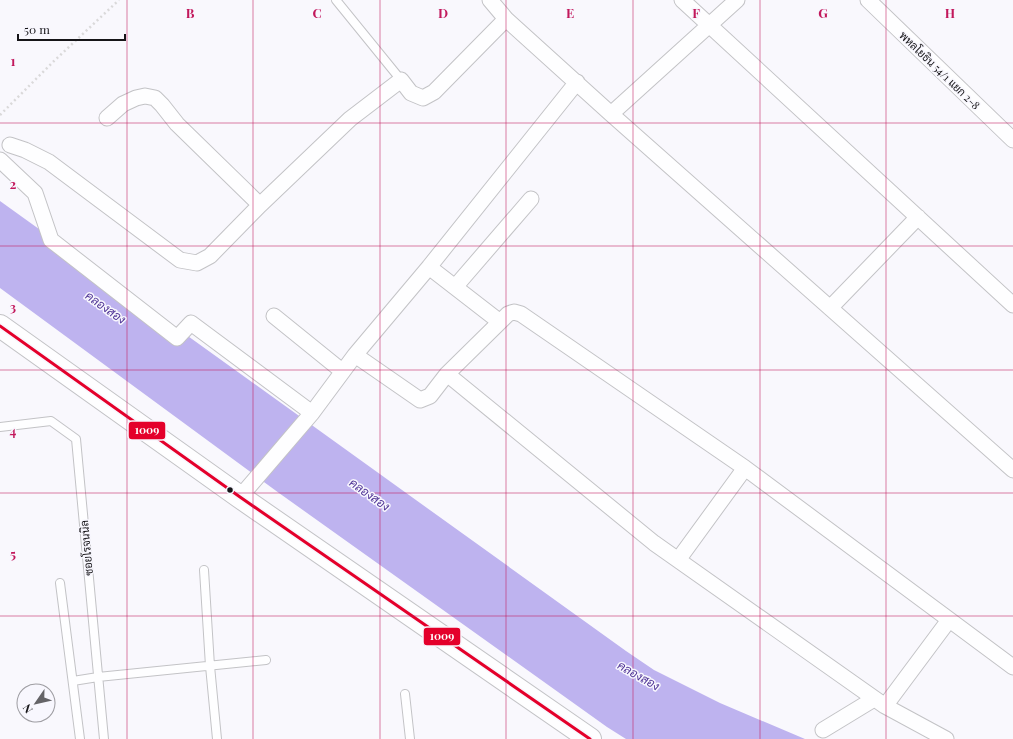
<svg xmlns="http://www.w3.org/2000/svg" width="1013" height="739" viewBox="0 0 1013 739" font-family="'Playfair Display',Sarabun,serif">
  <rect width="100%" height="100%" fill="#f9f8fd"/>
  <path fill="#beb3ef" d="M 0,201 L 626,651 L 654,670 L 720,703 L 805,739 L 626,739 L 607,727 L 279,493 L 0,288 Z"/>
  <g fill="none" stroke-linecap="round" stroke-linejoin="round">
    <g stroke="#c3c3c6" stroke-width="10">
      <path id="lane" d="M 336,0 L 401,80
        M 0,427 L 51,421 L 76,439 L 104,739
        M 204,570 L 210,666 L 217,739
        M 60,583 L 80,739
        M 73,681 L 98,677 L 266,660
        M 405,694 L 410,739"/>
    </g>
    <g stroke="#c3c3c6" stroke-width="17">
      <path id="street" d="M 490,0 L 506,19 L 611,114 L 1013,470
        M 682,0 L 1013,305
        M 868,0 L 1013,140
        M 611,114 L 737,0
        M 107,118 L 123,104 L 136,98 L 145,96 L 155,98 L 162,105 L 177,124 L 260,205
        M 10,145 L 25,150 L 49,162 L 180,260 L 197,263 L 210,256 L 260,205 L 350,119 L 401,80 L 411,93 L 423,98 L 434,92 L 506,19
        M 0,160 L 35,193 L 51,240 L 177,338 L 191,323 L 312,413
        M 429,267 L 500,322
        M 455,287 L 531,199
        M 830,308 L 918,217
        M 274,316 L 342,371
        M 355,355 L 420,400 L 430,396 L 447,374 L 508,314 L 514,312 L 521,314 L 745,468 L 1013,667
        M 447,374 L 654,543 L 885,706 L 946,739
        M 240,497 L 312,413 L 355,355 L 429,267 L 577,82
        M 678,560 L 745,468
        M 885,706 L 949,620
        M 823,730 L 874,699"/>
    </g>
    <g stroke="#c3c3c6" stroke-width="24">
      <path id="secondary" d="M 0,326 L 240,497 L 590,739"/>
    </g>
    <path stroke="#dad9da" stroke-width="2.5" stroke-dasharray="2 3" stroke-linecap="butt" d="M 0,115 L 54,61 L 119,0"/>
    <use href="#lane" stroke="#fefeff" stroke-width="8"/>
    <use href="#street" stroke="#fefeff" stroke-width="15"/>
    <use href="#secondary" stroke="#fefeff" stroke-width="22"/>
    <g stroke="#f8f7fe" stroke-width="6">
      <path id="bus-1" d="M 0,326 L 240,497 L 590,739"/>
    </g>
    <use href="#bus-1" stroke="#e4002b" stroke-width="3"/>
  </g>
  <path fill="none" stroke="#c2185b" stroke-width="1" stroke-opacity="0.55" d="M 127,0 L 127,739M 253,0 L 253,739M 380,0 L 380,739M 506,0 L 506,739M 633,0 L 633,739M 760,0 L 760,739M 886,0 L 886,739M 0,123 L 1013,123M 0,246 L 1013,246M 0,370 L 1013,370M 0,493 L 1013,493M 0,616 L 1013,616"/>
  <circle fill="#161518" stroke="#f8f7fe" stroke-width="1.5" cx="230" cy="490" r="3.5"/>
  <g text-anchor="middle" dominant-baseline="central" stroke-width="3" stroke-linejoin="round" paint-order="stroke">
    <g font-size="11" fill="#161518" stroke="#f8f7fe">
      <text transform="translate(940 70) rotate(44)">พหลโยธิน 54/1 แยก 2-8</text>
      <text transform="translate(86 548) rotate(-95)">ซอยโรจนนิล</text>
    </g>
    <g font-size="12" font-style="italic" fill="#523798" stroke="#f8f7fe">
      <text transform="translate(106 307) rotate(35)">คลองสอง</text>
      <text transform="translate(370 494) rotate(35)">คลองสอง</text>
      <text transform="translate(639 675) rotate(30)">คลองสอง</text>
    </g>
  </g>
  <g font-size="13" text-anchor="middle" font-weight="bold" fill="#c2185b" stroke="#f8f7fe" stroke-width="3" stroke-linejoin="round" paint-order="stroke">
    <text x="190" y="18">B</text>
    <text x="317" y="18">C</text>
    <text x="443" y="18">D</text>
    <text x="570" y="18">E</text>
    <text x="696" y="18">F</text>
    <text x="823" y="18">G</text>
    <text x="950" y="18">H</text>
    <text x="13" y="66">1</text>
    <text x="13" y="189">2</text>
    <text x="13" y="312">3</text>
    <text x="13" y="436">4</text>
    <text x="13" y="559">5</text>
  </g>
  <g stroke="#f8f7fe" stroke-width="1.5">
    <rect x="128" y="421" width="38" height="19" rx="4" fill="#e4002b"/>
    <rect x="423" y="627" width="38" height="19" rx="4" fill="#e4002b"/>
  </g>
  <g font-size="11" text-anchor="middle" font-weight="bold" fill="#fff">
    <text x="147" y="434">1009</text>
    <text x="442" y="640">1009</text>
  </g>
  <g transform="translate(36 703) rotate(236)"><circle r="19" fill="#f8f7fe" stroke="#9e9da2"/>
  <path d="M0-3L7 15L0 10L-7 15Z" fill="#656468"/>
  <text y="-6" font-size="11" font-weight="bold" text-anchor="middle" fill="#161518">N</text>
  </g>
  <path d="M18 34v6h107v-6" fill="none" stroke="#161518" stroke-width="2"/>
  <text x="24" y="34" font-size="12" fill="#161518" stroke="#f8f7fe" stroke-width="3" paint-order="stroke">50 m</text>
</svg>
